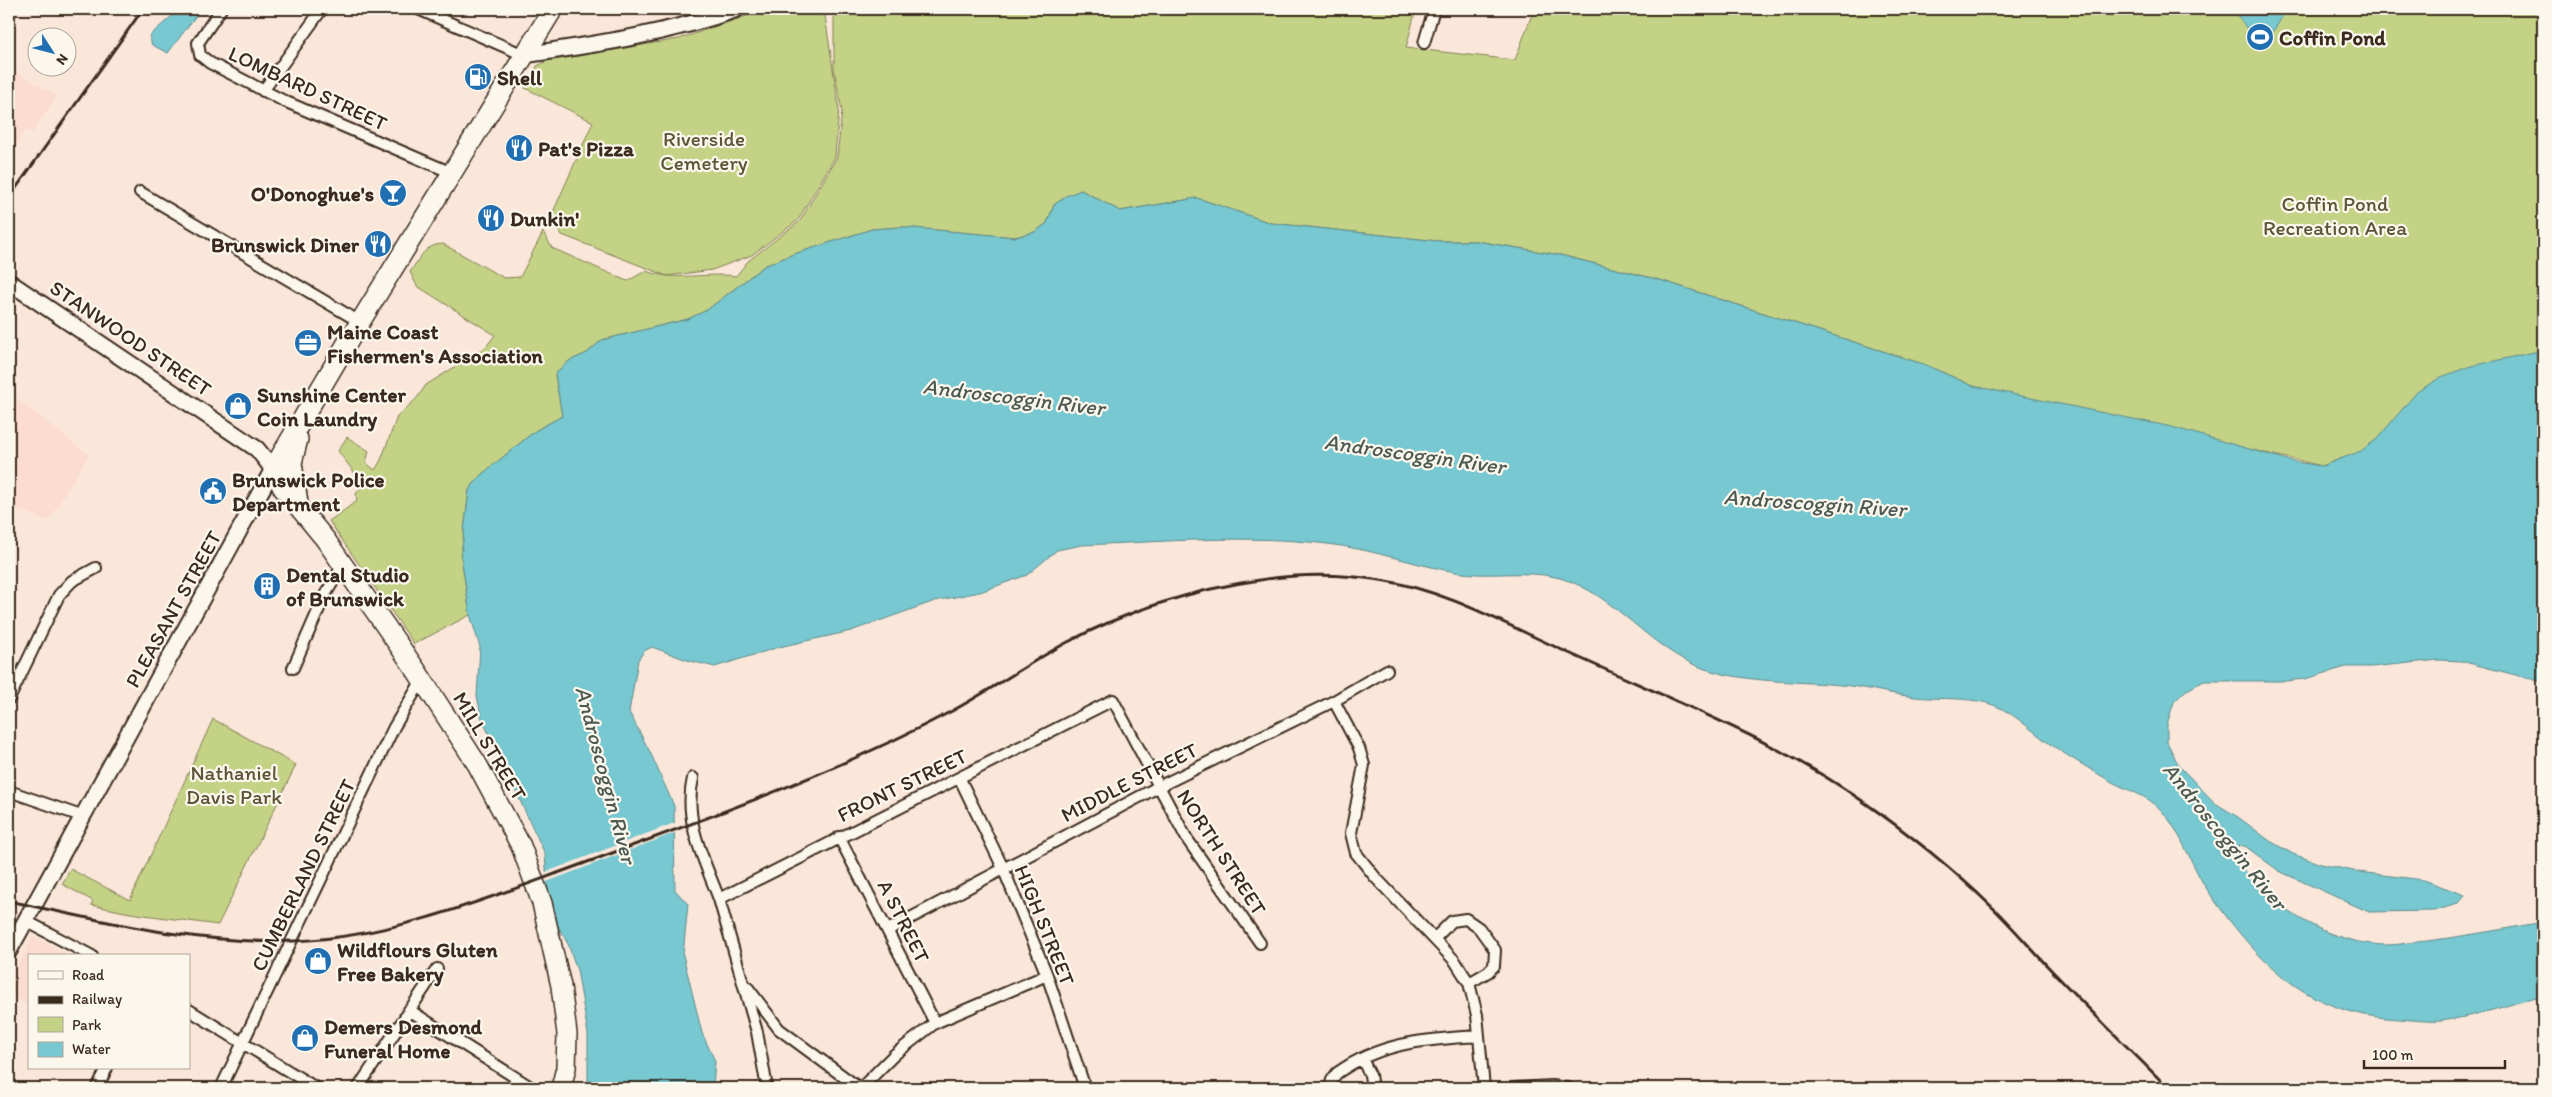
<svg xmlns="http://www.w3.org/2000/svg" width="2552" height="1097" viewBox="0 0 2552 1097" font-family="Itim,sans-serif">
  <rect width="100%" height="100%" fill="#fbe7da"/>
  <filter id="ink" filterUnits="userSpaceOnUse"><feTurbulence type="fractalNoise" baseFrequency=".02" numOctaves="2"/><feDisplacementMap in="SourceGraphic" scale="10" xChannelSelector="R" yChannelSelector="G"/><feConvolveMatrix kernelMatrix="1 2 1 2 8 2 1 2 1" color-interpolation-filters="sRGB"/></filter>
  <g filter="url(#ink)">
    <path fill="#fbdcce" d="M 9,68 L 57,96 L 32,133 L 25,129 L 9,156 Z
      M 9,393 L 89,455 L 48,521 L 12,507 L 9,512 Z
      M 33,936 L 69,956 L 29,956 L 29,1005 L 9,994 L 9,983 Z"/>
    <path fill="#c4d286" stroke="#807e52" d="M 767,9 L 824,9 L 839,109 L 835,157 L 798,220 L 752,255 L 712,270 L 667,276 L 562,235 L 550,219 L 593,122 L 525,88 L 537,66 L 547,61 L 679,39 Z
      M 837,9 L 1416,9 L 1406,48 L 1515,60 L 1534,9 L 2543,9 L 2543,354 L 2407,442 L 2340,459 L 2322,466 L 1973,386 L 1926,365 L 1660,280 L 1560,255 L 1476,241 L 1438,241 L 1271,223 L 1197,198 L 1120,211 L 1081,190 L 1054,205 L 1047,223 L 1035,232 L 1015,237 L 902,227 L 872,229 L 791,255 L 764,266 L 707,310 L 688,319 L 602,340 L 587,353 L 569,361 L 555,374 L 562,416 L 535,431 L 481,475 L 469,490 L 461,556 L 470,615 L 414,644 L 329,521 L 357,501 L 356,494 L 363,484 L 338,451 L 347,437 L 369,451 L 366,463 L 375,470 L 381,460 L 397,417 L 417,398 L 426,385 L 485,348 L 495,335 L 417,286 L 410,272 C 420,258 424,245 443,244 L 504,278 L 520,277 L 543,232 L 552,248 L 627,281 L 646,271 C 675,282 706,272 736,276 L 748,261 L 800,221 L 837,157 L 842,111 L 834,69 L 834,18 Z
      M 213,719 L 296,765 L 218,925 L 130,913 L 91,905 L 93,901 L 62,884 L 70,869 L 130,900 Z"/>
    <path fill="#77c8d0" stroke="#5f8989" d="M 180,9 L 201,9 L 168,53 L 152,45 L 149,36 Z
      M 2233,9 L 2287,9 L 2276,27 L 2260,47 Z
      M 1081,190 L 1120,211 L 1197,198 L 1271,223 L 1438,241 L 1476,241 L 1560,255 L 1660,280 L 1926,365 L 1973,386 L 2172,427 L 2295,462 L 2322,466 L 2361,451 L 2377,439 L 2417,392 L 2441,377 L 2468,367 L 2543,350 L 2543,682 L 2461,661 L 2439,660 L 2371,667 L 2346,667 L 2305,679 L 2286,681 L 2204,681 L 2185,691 L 2174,702 L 2167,724 L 2167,742 L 2179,766 L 2215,803 L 2238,817 L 2270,841 L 2293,854 L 2321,864 L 2358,872 L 2424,880 L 2465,895 L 2457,904 L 2435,911 L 2369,912 L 2279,871 L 2245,846 L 2239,846 L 2234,855 C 2263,903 2327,944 2385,945 C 2399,945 2413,942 2427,941 C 2466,936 2504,929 2543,922 L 2543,995 C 2512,1004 2480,1015 2448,1020 C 2433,1023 2415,1020 2399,1019 C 2309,1015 2260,965 2210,894 C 2192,869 2182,832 2161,810 C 2147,795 2129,791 2112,782 C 2093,771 2074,760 2056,748 C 2035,735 2019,716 1996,706 C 1971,696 1941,700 1915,697 C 1896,695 1877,690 1858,687 C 1807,680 1754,685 1705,669 C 1649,650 1616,594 1560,578 C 1526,569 1490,578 1455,572 C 1412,564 1371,549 1327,544 C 1246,534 1163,542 1082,545 L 1057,550 L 1027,575 L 980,592 L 935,601 L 851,631 L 779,647 L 715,667 L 687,660 L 652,647 L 644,651 L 638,660 L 629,712 L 650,752 L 674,806 L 675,890 L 688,904 L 683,955 L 702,1033 L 715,1061 L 713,1088 L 588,1088 L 588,1034 L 577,970 L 568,944 L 556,923 L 548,896 L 545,854 L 482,719 L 477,696 L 480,647 L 470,615 L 461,556 L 469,490 L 481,475 L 535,431 L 562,416 L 555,374 L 569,361 L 587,353 L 602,340 L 688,319 L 707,310 L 764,266 L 791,255 L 872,229 L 902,227 L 1015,237 L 1035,232 L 1047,223 L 1054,205 L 1066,196 Z"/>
    <path fill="#fbe7da" d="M 677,822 L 677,832 L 544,883 L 544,873 Z"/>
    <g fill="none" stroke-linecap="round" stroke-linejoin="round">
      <g stroke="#3b2a1e" stroke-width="14">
        <path id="street" d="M 221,9 L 198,43 L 200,55 L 210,63 L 284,101 L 452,173
          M 418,9 L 524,55
          M 1424,43 L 1434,9
          M 263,91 L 322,9
          M 140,192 L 360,322
          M 293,668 L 325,595 L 343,565
          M 9,699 L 59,595 L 72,581 L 96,568
          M 1334,701 L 1359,748 L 1364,765 L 1351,833 L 1356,853 L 1375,877 L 1455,961 L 1469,983 L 1477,1015 L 1484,1088
          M 693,778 C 683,821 704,859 719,899
          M 960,779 L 1003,868 L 1047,975 L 1085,1088
          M 9,791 L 84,817
          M 839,837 L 935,1023
          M 26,921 L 92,956
          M 888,930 L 1158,787 L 1334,701 L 1387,670
          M 1435,938 L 1452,921 L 1466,919 L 1479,928 L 1495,950 L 1494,966 L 1488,972 L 1469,983
          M 748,988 L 779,1029 L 859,1088
          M 189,1010 L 316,1088
          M 409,1010 L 532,1088
          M 1362,1059 L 1370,1075 L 1372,1088
          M 97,1088 L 107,1068
          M 221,1088 L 394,727 L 422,680
          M 358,1088 L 437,969
          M 767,1088 L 757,1032 L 719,899 L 1113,700 L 1187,839 L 1260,943
          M 861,1088 L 895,1054 L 935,1023 L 1047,975
          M 1330,1088 L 1332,1080 L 1337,1073 C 1382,1041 1426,1040 1479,1036
          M 1515,1088 L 1552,1086 L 1568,1088"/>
      </g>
      <g stroke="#3b2a1e" stroke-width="19">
        <path id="secondary" d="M 524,55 C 597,44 668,34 737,9
          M 9,282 L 257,449 L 273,469 L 9,951"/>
      </g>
      <g stroke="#3b2a1e" stroke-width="22">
        <path id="highway" d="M 553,9 L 346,345 L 273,469 L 283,488 L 325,539 L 416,670 L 477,764 L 521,846 L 542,903 L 561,986 L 567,1034 L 566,1068 L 561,1088
          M 298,439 L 292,463 L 298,503"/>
      </g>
      <use href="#street" stroke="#fbf7ec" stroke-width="10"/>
      <use href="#secondary" stroke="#fbf7ec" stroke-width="15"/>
      <use href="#highway" stroke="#fbf7ec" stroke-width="19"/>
      <path stroke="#3b2a1e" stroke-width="3" d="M 9,198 L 143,9
        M 9,901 C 103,921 197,945 294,941 C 399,937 498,894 596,859 C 716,815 839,771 952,711 C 991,690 1027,664 1066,643 C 1124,612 1194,589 1260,580 C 1298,574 1342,574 1380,580 C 1447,590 1510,627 1571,654 C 1669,699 1772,738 1861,800 C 1907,832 1952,868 1992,907 C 2015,929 2035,954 2058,977 C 2094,1015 2132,1051 2168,1088"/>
    </g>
  </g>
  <defs>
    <g id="stadium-disc" transform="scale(1.4375)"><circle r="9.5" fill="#1f6fb2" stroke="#fbf7ec"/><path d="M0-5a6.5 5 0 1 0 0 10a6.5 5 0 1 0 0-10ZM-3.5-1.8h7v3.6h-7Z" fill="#fff"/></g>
    <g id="fuel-disc" transform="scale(1.4375)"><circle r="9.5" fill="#1f6fb2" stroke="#fbf7ec"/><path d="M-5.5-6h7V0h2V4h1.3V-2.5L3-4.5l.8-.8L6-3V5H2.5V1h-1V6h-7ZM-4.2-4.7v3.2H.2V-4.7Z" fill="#fff"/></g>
    <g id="restaurant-disc" transform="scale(1.4375)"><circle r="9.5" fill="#1f6fb2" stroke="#fbf7ec"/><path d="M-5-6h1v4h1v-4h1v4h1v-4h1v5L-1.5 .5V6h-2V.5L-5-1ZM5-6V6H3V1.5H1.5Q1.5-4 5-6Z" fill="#fff"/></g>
    <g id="bar-disc" transform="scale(1.4375)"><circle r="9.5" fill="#1f6fb2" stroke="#fbf7ec"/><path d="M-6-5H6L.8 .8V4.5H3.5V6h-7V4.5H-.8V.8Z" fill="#fff"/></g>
    <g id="office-disc" transform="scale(1.4375)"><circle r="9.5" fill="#1f6fb2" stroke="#fbf7ec"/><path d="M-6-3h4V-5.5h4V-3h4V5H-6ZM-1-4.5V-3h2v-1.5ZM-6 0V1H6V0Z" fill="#fff"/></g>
    <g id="shop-disc" transform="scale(1.4375)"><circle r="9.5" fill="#1f6fb2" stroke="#fbf7ec"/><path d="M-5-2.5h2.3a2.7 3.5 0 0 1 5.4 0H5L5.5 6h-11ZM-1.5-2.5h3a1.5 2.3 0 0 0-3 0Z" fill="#fff"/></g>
    <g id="civic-disc" transform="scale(1.4375)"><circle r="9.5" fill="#1f6fb2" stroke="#fbf7ec"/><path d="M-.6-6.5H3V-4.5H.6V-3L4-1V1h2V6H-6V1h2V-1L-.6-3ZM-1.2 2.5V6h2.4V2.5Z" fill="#fff"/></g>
    <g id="building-disc" transform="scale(1.4375)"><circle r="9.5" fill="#1f6fb2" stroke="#fbf7ec"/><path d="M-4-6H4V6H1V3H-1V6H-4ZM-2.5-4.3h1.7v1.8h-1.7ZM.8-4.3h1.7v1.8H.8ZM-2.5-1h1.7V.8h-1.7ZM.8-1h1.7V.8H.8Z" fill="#fff"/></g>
  </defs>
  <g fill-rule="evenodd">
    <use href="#stadium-disc" x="2260" y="37"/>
    <use href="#fuel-disc" x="478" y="77"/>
    <use href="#restaurant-disc" x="519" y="148"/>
    <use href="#bar-disc" x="393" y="193"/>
    <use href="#restaurant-disc" x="491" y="218"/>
    <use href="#restaurant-disc" x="378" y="244"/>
    <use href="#office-disc" x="308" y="343"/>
    <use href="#shop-disc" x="238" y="406"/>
    <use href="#civic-disc" x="213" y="491"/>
    <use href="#building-disc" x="267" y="586"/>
    <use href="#shop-disc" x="318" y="961"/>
    <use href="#shop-disc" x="305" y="1038"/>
  </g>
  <g text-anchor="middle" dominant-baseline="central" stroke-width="4.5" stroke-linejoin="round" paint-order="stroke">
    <g font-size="21" font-weight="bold" fill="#3b2a1e" stroke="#fbf7ec" text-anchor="start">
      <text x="2279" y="37">Coffin Pond</text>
      <text x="497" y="77">Shell</text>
      <text x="538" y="148">Pat's Pizza</text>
      <text x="374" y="193" text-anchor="end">O'Donoghue's</text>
      <text x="510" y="218">Dunkin'</text>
      <text x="359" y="244" text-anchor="end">Brunswick Diner</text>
      <text x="327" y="331">Maine Coast<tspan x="327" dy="24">Fishermen's Association</tspan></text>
      <text x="257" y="394">Sunshine Center<tspan x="257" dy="24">Coin Laundry</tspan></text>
      <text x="232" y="479">Brunswick Police<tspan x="232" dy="24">Department</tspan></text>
      <text x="286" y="574">Dental Studio<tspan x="286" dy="24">of Brunswick</tspan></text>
      <text x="337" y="949">Wildflours Gluten<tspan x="337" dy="24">Free Bakery</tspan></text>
      <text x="324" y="1026">Demers Desmond<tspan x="324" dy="24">Funeral Home</tspan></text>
    </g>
    <g font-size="21" fill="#3b2a1e" stroke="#fbf7ec">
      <text transform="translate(308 88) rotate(25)">LOMBARD STREET</text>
      <text transform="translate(131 338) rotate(34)">STANWOOD STREET</text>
      <text transform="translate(173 609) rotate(-61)">PLEASANT STREET</text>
      <text transform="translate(490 746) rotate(59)">MILL STREET</text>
      <text transform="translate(1129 782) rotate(-27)">MIDDLE STREET</text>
      <text transform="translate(902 785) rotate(-26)">FRONT STREET</text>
      <text transform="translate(1222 852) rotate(57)">NORTH STREET</text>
      <text transform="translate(303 875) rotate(-64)">CUMBERLAND STREET</text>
      <text transform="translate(904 921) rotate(63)">A STREET</text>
      <text transform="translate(1045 925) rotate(68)">HIGH STREET</text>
    </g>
    <g font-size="21" fill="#5d5438" stroke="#fbf7ec">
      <text x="704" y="138">Riverside<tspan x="704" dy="24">Cemetery</tspan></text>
      <text x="2335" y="203">Coffin Pond<tspan x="2335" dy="24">Recreation Area</tspan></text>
      <text x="234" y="772">Nathaniel<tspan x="234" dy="24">Davis Park</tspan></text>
    </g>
    <g font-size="22" font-style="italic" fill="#4d5953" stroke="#fbf7ec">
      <text transform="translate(1014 397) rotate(7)">Androscoggin River</text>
      <text transform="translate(1415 454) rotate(8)">Androscoggin River</text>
      <text transform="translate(1815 503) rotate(4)">Androscoggin River</text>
      <text transform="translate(606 775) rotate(75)">Androscoggin River</text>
      <text transform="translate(2225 836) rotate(51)">Androscoggin River</text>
    </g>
  </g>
  <rect width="2552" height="1097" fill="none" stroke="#fbf7ec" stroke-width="30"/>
  <rect x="15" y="15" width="2522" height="1067" fill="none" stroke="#3b2a1e" stroke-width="2" filter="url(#ink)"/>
  <rect x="28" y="954" width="162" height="115" fill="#fbf7ec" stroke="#aea59a"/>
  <rect x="38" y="971" width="25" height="8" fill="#fbf7ec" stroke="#aea59a"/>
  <text x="72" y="980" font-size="15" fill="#3b2a1e">Road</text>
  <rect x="38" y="996" width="25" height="8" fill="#3b2a1e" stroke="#aea59a"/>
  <text x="72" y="1004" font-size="15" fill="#3b2a1e">Railway</text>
  <rect x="38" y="1017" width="25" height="15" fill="#c4d286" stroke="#aea59a"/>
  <text x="72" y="1030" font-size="15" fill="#3b2a1e">Park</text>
  <rect x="38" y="1042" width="25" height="15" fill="#77c8d0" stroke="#aea59a"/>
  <text x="72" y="1054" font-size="15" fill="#3b2a1e">Water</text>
  <g transform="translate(52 52) rotate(126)"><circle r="24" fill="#fbf7ec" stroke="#aea59a"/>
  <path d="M0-4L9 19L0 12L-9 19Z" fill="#1f6fb2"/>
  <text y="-8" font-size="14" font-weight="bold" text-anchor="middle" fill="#3b2a1e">N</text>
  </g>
  <path d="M2364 1060v8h141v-8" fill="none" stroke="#3b2a1e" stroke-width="2.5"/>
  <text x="2372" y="1060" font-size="15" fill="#3b2a1e" stroke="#fbf7ec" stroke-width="4" paint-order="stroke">100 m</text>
</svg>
